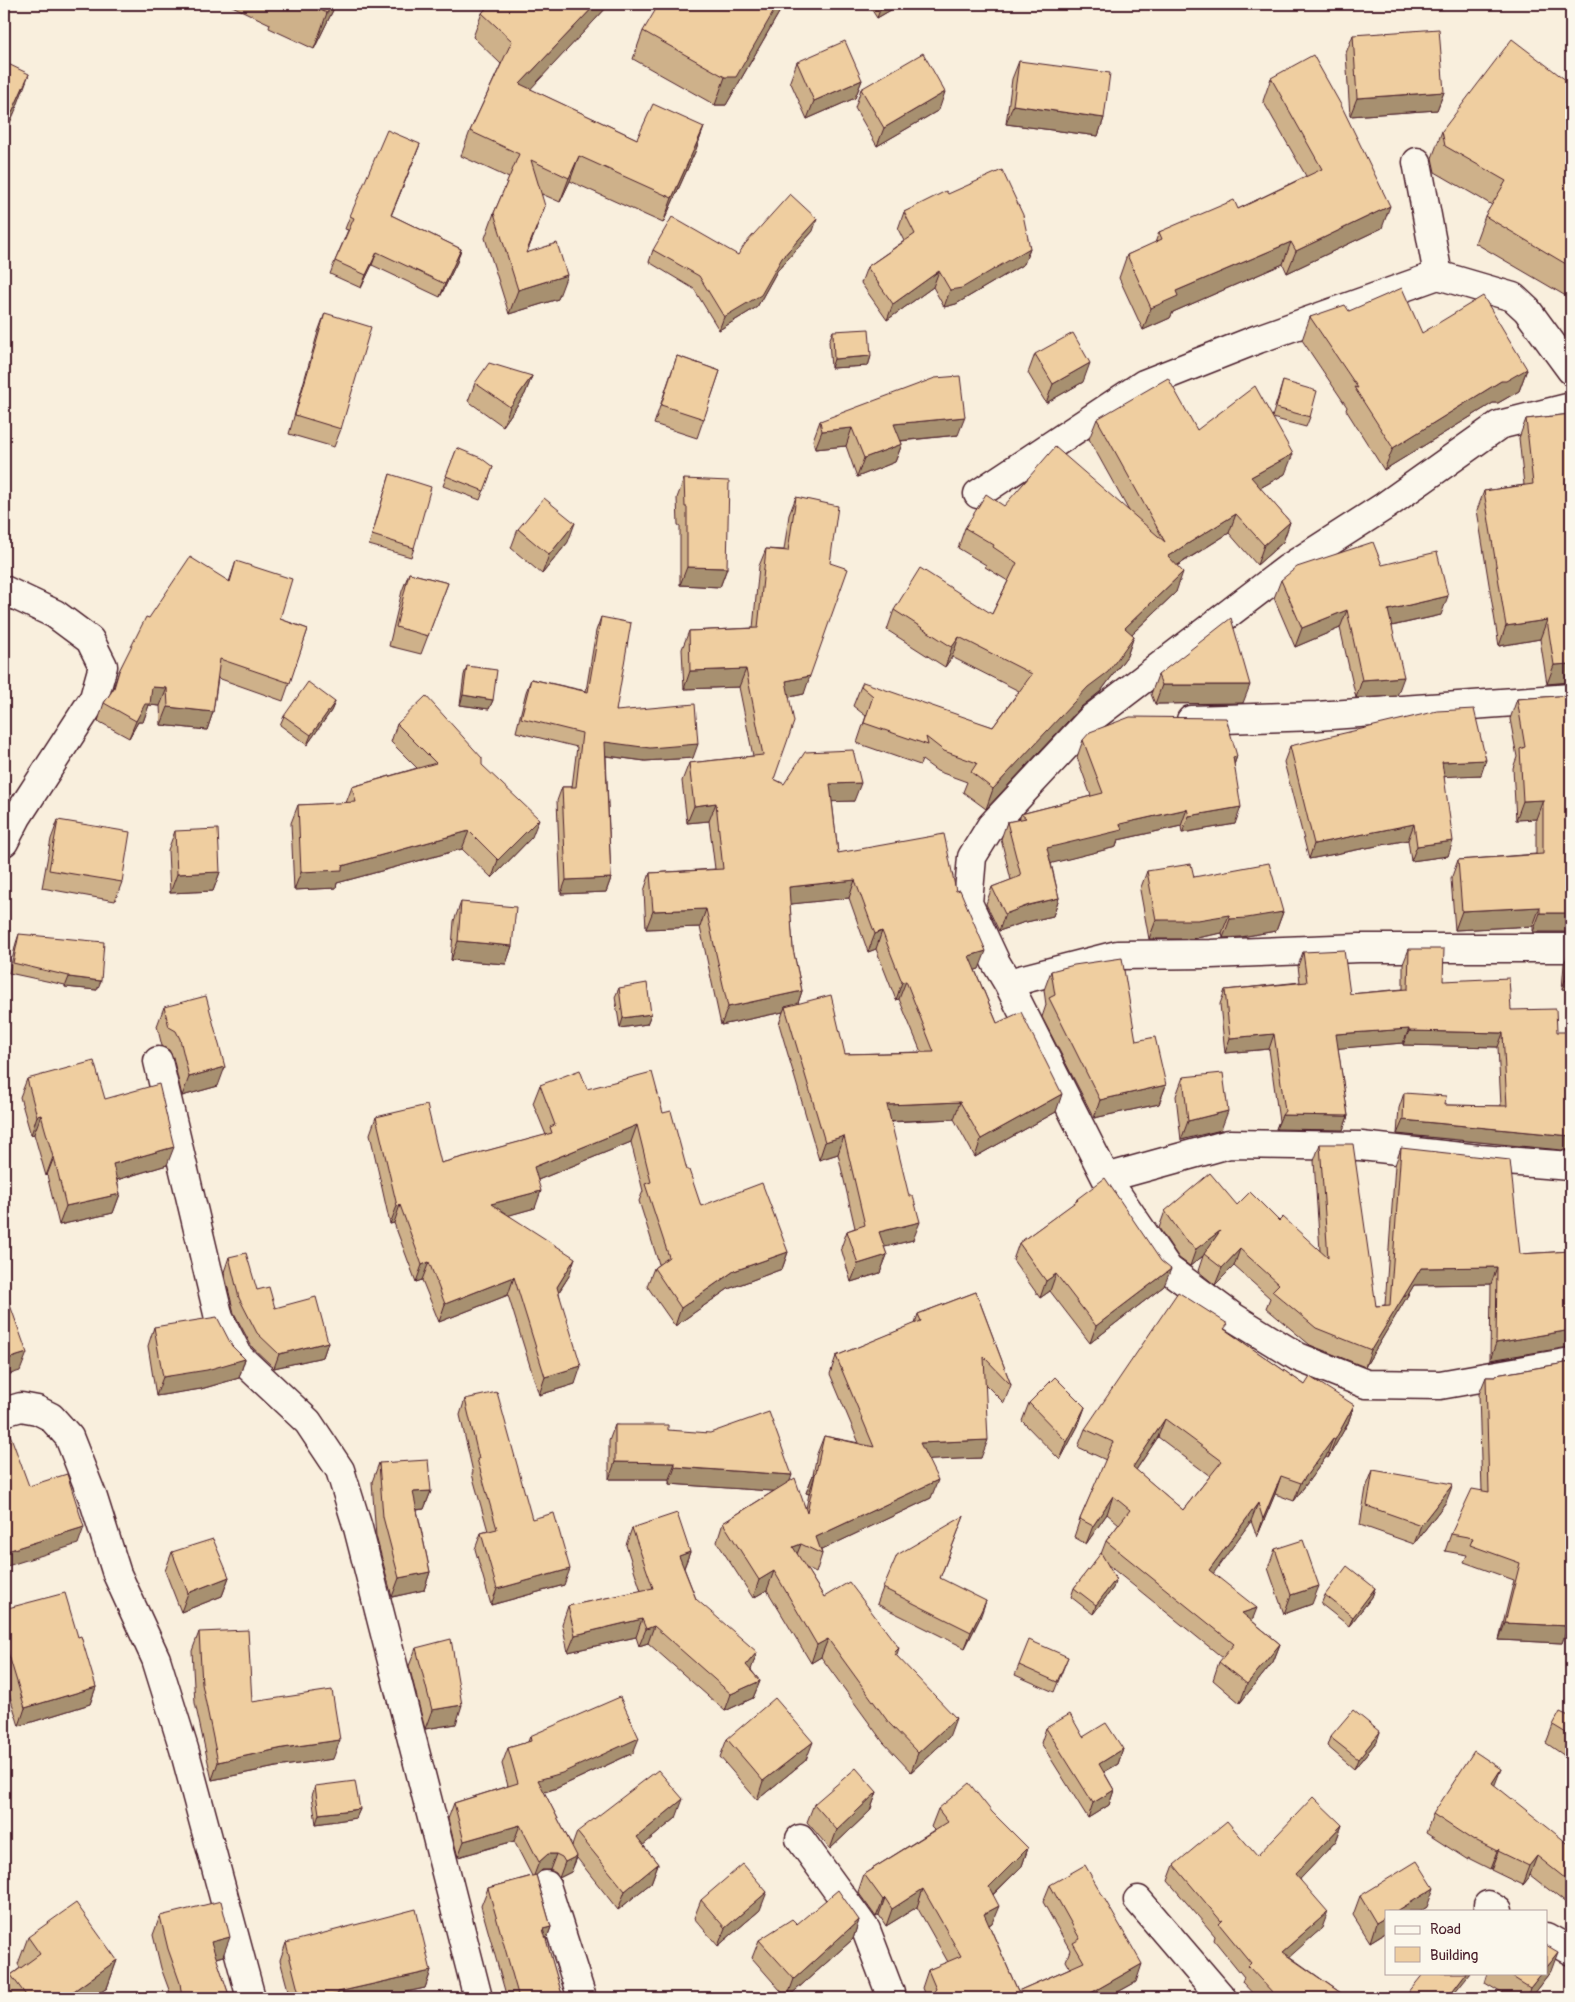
<svg xmlns="http://www.w3.org/2000/svg" width="1575" height="2002" viewBox="0 0 1575 2002" font-family="Pangolin,sans-serif">
  <rect width="100%" height="100%" fill="#f9efdd"/>
  <filter id="ink" filterUnits="userSpaceOnUse"><feTurbulence type="fractalNoise" baseFrequency=".02" numOctaves="2"/><feDisplacementMap in="SourceGraphic" scale="10" xChannelSelector="R" yChannelSelector="G"/><feConvolveMatrix kernelMatrix="1 2 1 2 8 2 1 2 1" color-interpolation-filters="sRGB"/></filter>
  <g filter="url(#ink)">
    <g fill="none" stroke-linecap="round" stroke-linejoin="round">
      <g stroke="#4a1f2b" stroke-width="31">
        <path id="street" d="M 1417,162 L 1438,275 L 1513,297 L 1527,310 L 1571,370
          M 1571,407 L 1499,425 L 1385,506 L 1287,569 L 1092,718 L 991,826 L 972,857 L 968,903 L 996,963 L 1008,983 L 1106,1178 L 1168,1269 L 1233,1317 L 1298,1357 L 1366,1384 L 1440,1385 L 1571,1362
          M 978,494 L 1144,384 L 1258,339 L 1438,275
          M 4,590 L 55,614 L 90,640 L 103,666 L 94,698 L 17,817 L 4,842
          M 1191,720 L 1317,716 L 1571,698
          M 1008,983 L 1117,955 L 1211,954 L 1359,948 L 1571,948
          M 158,1061 L 219,1318 L 239,1357 L 308,1422 L 340,1470 L 358,1528 L 478,1998
          M 1106,1178 L 1229,1144 L 1361,1146 L 1479,1159 L 1571,1166
          M 4,1412 L 21,1407 L 37,1410 L 51,1417 L 69,1437 L 93,1498 L 117,1574 L 156,1659 L 184,1749 L 251,1998
          M 800,1839 L 866,1930 L 890,1993 L 890,1998
          M 546,1885 L 582,1998
          M 1138,1900 L 1222,1998
          M 1488,1905 L 1498,1911
          M 1546,1937 L 1571,1951"/>
      </g>
      <use href="#street" stroke="#fbf7ec" stroke-width="28"/>
    </g>
    <path fill="#ceb18a" stroke="#4a1f2b" fill-rule="evenodd" d="M 228,4 L 336,4 L 314,49 L 269,28 L 270,24 Z
      M 490,4 L 608,4 L 607,7 L 530,89 L 637,139 L 704,127 L 695,152 L 663,223 L 570,181 L 560,202 L 542,194 L 536,230 L 527,252 L 558,299 L 509,314 L 485,238 L 494,213 L 509,178 L 461,156 L 470,131 L 501,64 L 473,37 L 482,13 Z
      M 784,4 L 726,105 L 715,105 L 633,59 L 643,31 Z
      M 868,4 L 901,4 L 877,18 Z
      M 1353,35 L 1444,92 L 1437,110 L 1350,116 L 1346,53 Z
      M 1019,61 L 1104,118 L 1098,136 L 1006,124 L 1012,79 Z
      M 797,62 L 862,80 L 855,98 L 807,119 L 790,81 Z
      M 1271,78 L 1382,228 L 1287,273 L 1283,264 L 1173,312 L 1170,318 L 1143,330 L 1119,278 L 1127,255 L 1155,243 L 1159,232 L 1238,209 L 1306,176 L 1263,101 Z
      M 1571,84 L 1571,299 L 1475,243 L 1485,216 L 1492,205 L 1435,172 L 1432,158 L 1442,131 Z
      M 861,89 L 939,110 L 877,146 L 855,108 Z
      M 415,157 L 391,215 L 461,249 L 457,262 L 440,297 L 372,265 L 361,288 L 330,274 L 335,261 L 348,230 L 345,229 L 350,216 Z
      M 948,194 L 1030,248 L 1024,264 L 956,304 L 944,307 L 933,287 L 887,320 L 861,283 L 867,267 L 904,241 L 898,229 L 904,212 Z
      M 813,231 L 777,271 L 757,307 L 719,330 L 694,289 L 649,262 L 653,250 L 738,255 Z
      M 1349,311 L 1422,333 L 1527,369 L 1519,391 L 1498,403 L 1493,403 L 1384,470 L 1346,410 L 1347,407 L 1302,340 L 1310,317 Z
      M 325,313 L 341,429 L 334,447 L 289,434 L 318,332 Z
      M 833,331 L 871,356 L 868,366 L 831,368 L 829,341 Z
      M 1035,354 L 1083,382 L 1046,403 L 1028,373 Z
      M 677,356 L 720,371 L 697,438 L 654,424 Z
      M 532,376 L 525,394 L 503,426 L 468,401 L 475,383 Z
      M 1283,381 L 1310,417 L 1306,427 L 1272,418 L 1285,474 L 1260,488 L 1290,522 L 1283,542 L 1257,565 L 1229,533 L 1177,566 L 1176,592 L 1132,634 L 1134,636 L 1127,656 L 1101,691 L 1081,707 L 986,809 L 963,792 L 967,782 L 937,771 L 922,760 L 920,765 L 857,743 L 866,716 L 853,706 L 861,686 L 993,727 L 1019,691 L 952,657 L 945,667 L 887,630 L 894,610 L 992,614 L 1008,581 L 985,567 L 986,565 L 958,548 L 965,528 L 1004,506 L 1129,511 L 1089,439 L 1097,419 L 1197,430 L 1272,417 Z
      M 1571,414 L 1571,683 L 1547,684 L 1540,639 L 1499,646 L 1477,510 L 1484,491 L 1524,485 L 1519,438 L 1526,419 Z
      M 820,421 L 958,435 L 901,441 L 902,444 L 895,462 L 857,477 L 846,446 L 815,449 L 813,440 Z
      M 457,448 L 493,467 L 480,500 L 443,486 Z
      M 390,474 L 414,548 L 411,557 L 369,545 Z
      M 684,479 L 727,568 L 720,587 L 680,585 L 680,526 L 678,525 L 677,498 Z
      M 796,497 L 804,694 L 789,697 L 774,779 L 784,784 L 854,801 L 832,801 L 838,853 L 956,891 L 979,969 L 975,970 L 997,1023 L 1056,1112 L 975,1157 L 954,1119 L 891,1122 L 913,1240 L 884,1247 L 887,1255 L 880,1273 L 851,1282 L 841,1248 L 847,1231 L 855,1228 L 838,1154 L 819,1160 L 779,1024 L 783,1012 L 721,1025 L 700,927 L 646,929 L 644,891 L 650,873 L 715,869 L 709,821 L 687,823 L 682,781 L 689,763 L 753,756 L 739,687 L 684,689 L 682,649 L 689,631 L 753,628 L 759,566 L 766,549 L 784,550 L 789,515 ZM 849,898 L 868,952 L 876,949 L 896,1000 L 899,999 L 921,1052 L 845,1054 L 798,1003 L 802,991 L 793,949 L 790,904 Z
      M 518,529 L 568,542 L 542,574 L 511,548 Z
      M 236,561 L 280,619 L 308,629 L 283,701 L 218,678 L 213,712 L 207,730 L 161,725 L 160,706 L 149,705 L 143,722 L 138,722 L 129,738 L 98,721 L 104,703 L 112,691 L 119,671 L 149,618 L 229,582 Z
      M 1382,565 L 1441,615 L 1392,626 L 1397,696 L 1356,698 L 1340,628 L 1295,647 L 1274,598 L 1281,580 Z
      M 409,573 L 448,583 L 421,654 L 389,646 L 402,591 Z
      M 601,617 L 616,711 L 693,758 L 645,761 L 606,756 L 611,878 L 606,892 L 561,894 L 557,801 L 562,787 L 572,787 L 577,747 L 516,732 L 526,692 L 531,679 L 586,691 L 596,631 Z
      M 467,666 L 493,700 L 489,709 L 460,705 L 464,675 Z
      M 1158,675 L 1243,703 L 1155,704 L 1151,694 Z
      M 1571,695 L 1571,932 L 1533,932 L 1533,926 L 1455,930 L 1451,879 L 1458,860 L 1536,854 L 1536,819 L 1516,820 L 1513,768 L 1517,757 L 1510,719 L 1517,699 Z
      M 335,702 L 331,711 L 307,745 L 280,725 L 284,716 Z
      M 397,724 L 482,765 L 532,837 L 492,878 L 462,849 L 337,883 L 336,888 L 294,890 L 291,823 L 298,805 L 346,803 L 352,787 L 417,768 L 391,742 Z
      M 1083,740 L 1237,756 L 1234,765 L 1235,824 L 1182,833 L 1181,826 L 1118,840 L 1116,847 L 1051,863 L 1059,898 L 1053,916 L 1022,923 L 999,931 L 986,904 L 992,887 L 1011,880 L 1001,839 L 1007,822 L 1019,820 L 1021,814 L 1091,796 L 1077,757 Z
      M 1290,746 L 1481,775 L 1444,776 L 1448,856 L 1411,861 L 1408,840 L 1309,859 L 1284,762 Z
      M 58,820 L 122,882 L 115,901 L 42,888 L 51,839 Z
      M 175,831 L 220,872 L 213,891 L 170,893 L 168,850 Z
      M 1147,871 L 1194,877 L 1283,912 L 1276,931 L 1241,937 L 1223,938 L 1222,933 L 1191,939 L 1149,939 L 1140,890 Z
      M 461,902 L 512,946 L 506,964 L 451,960 L 454,921 Z
      M 19,934 L 97,990 L 65,987 L 65,985 L 9,973 L 16,943 Z
      M 1409,949 L 1443,981 L 1511,1010 L 1557,1032 L 1571,1151 L 1397,1134 L 1399,1108 L 1404,1093 L 1445,1105 L 1501,1106 L 1498,1047 L 1403,1045 L 1403,1043 L 1338,1048 L 1348,1116 L 1343,1130 L 1276,1129 L 1279,1121 L 1269,1049 L 1225,1053 L 1220,1004 L 1225,990 L 1300,982 L 1298,966 L 1303,952 L 1350,994 L 1403,989 L 1403,964 Z
      M 1568,954 L 1571,990 L 1562,989 L 1564,964 Z
      M 1051,971 L 1136,1041 L 1166,1085 L 1159,1104 L 1094,1118 L 1042,1017 L 1046,1005 L 1044,990 Z
      M 619,988 L 651,1014 L 647,1024 L 620,1028 L 615,997 Z
      M 164,1007 L 218,1086 L 182,1096 L 173,1057 L 169,1050 L 162,1046 L 157,1026 Z
      M 1183,1077 L 1221,1130 L 1181,1140 L 1176,1096 Z
      M 27,1079 L 105,1099 L 167,1165 L 117,1180 L 120,1194 L 113,1213 L 59,1225 L 47,1175 L 46,1176 L 34,1134 L 31,1135 L 20,1097 Z
      M 540,1085 L 587,1089 L 663,1113 L 701,1206 L 788,1252 L 782,1269 L 728,1289 L 675,1326 L 647,1286 L 654,1268 L 659,1264 L 639,1201 L 643,1191 L 631,1142 L 538,1180 L 535,1208 L 509,1215 L 569,1276 L 559,1292 L 575,1384 L 539,1395 L 508,1295 L 439,1322 L 422,1280 L 416,1282 L 394,1223 L 390,1224 L 370,1134 L 376,1117 L 441,1163 L 546,1135 L 533,1103 Z
      M 1320,1144 L 1376,1306 L 1385,1305 L 1395,1165 L 1401,1148 L 1520,1254 L 1571,1251 L 1571,1347 L 1569,1347 L 1490,1360 L 1491,1284 L 1414,1285 L 1365,1367 L 1310,1345 L 1266,1308 L 1270,1298 L 1234,1266 L 1215,1285 L 1198,1271 L 1203,1256 L 1190,1266 L 1179,1258 L 1159,1228 L 1165,1211 L 1237,1205 L 1279,1221 L 1320,1251 L 1314,1161 Z
      M 1077,1199 L 1164,1286 L 1090,1343 L 1050,1291 L 1040,1298 L 1013,1260 L 1019,1243 L 1076,1202 Z
      M 229,1257 L 257,1290 L 275,1308 L 328,1342 L 323,1357 L 274,1368 L 252,1347 L 234,1313 L 224,1272 Z
      M 976,1292 L 1011,1385 L 1004,1403 L 985,1384 L 981,1458 L 928,1460 L 931,1498 L 821,1550 L 822,1554 L 816,1573 L 806,1568 L 824,1597 L 897,1656 L 949,1737 L 911,1772 L 883,1742 L 821,1657 L 811,1663 L 767,1590 L 753,1598 L 717,1542 L 723,1523 L 774,1491 L 669,1484 L 669,1479 L 609,1479 L 609,1441 L 615,1425 L 668,1430 L 790,1481 L 806,1508 L 809,1494 L 806,1493 L 813,1475 L 817,1454 L 824,1436 L 859,1443 L 830,1374 L 836,1356 L 915,1324 L 918,1314 Z
      M 154,1327 L 232,1346 L 245,1359 L 239,1378 L 201,1389 L 156,1396 L 148,1346 Z
      M 1225,1330 L 1305,1385 L 1354,1405 L 1348,1423 L 1328,1458 L 1326,1457 L 1294,1501 L 1275,1494 L 1257,1537 L 1251,1521 L 1213,1573 L 1252,1621 L 1280,1644 L 1273,1662 L 1240,1703 L 1213,1680 L 1219,1662 L 1223,1658 L 1108,1565 L 1113,1588 L 1093,1614 L 1071,1597 L 1074,1588 L 1101,1554 L 1106,1541 L 1119,1524 L 1107,1514 L 1086,1544 L 1074,1537 L 1080,1519 L 1106,1460 L 1078,1447 L 1085,1429 ZM 1158,1437 L 1210,1476 L 1183,1510 L 1136,1470 Z
      M 1571,1362 L 1571,1590 L 1570,1590 L 1568,1626 L 1562,1643 L 1499,1640 L 1514,1580 L 1464,1562 L 1467,1555 L 1445,1551 L 1451,1534 L 1482,1491 L 1479,1394 L 1486,1377 L 1495,1377 L 1496,1375 Z
      M 465,1399 L 532,1519 L 564,1585 L 491,1605 L 475,1549 L 481,1533 L 488,1531 L 472,1474 L 473,1472 L 460,1415 Z
      M 1029,1403 L 1085,1407 L 1078,1426 L 1060,1460 L 1022,1421 Z
      M 379,1463 L 431,1491 L 424,1509 L 417,1510 L 430,1572 L 424,1590 L 392,1597 L 376,1536 L 372,1482 Z
      M 1373,1470 L 1446,1502 L 1414,1544 L 1360,1525 L 1366,1488 Z
      M 964,1516 L 940,1578 L 980,1618 L 965,1648 L 877,1604 L 883,1588 Z
      M 632,1528 L 690,1552 L 684,1568 L 696,1599 L 751,1670 L 760,1681 L 753,1698 L 725,1711 L 648,1643 L 639,1646 L 636,1637 L 568,1652 L 562,1624 L 568,1606 L 641,1591 L 626,1545 Z
      M 1275,1549 L 1312,1604 L 1284,1614 L 1268,1568 Z
      M 172,1552 L 229,1577 L 222,1596 L 181,1612 L 165,1571 Z
      M 1375,1588 L 1372,1597 L 1349,1626 L 1321,1604 L 1325,1595 Z
      M 4,1594 L 8,1608 L 78,1637 L 96,1687 L 90,1704 L 19,1726 L 4,1677 Z
      M 199,1632 L 252,1702 L 333,1759 L 276,1767 L 212,1780 L 195,1703 L 192,1651 Z
      M 416,1648 L 456,1724 L 425,1729 L 409,1666 Z
      M 1068,1657 L 1054,1692 L 1015,1675 L 1019,1665 Z
      M 1571,1717 L 1571,1760 L 1546,1743 L 1553,1725 Z
      M 1046,1728 L 1083,1737 L 1123,1749 L 1118,1764 L 1104,1772 L 1114,1790 L 1109,1805 L 1088,1818 L 1041,1743 Z
      M 530,1736 L 633,1753 L 557,1788 L 544,1792 L 572,1846 L 577,1832 L 676,1818 L 643,1845 L 658,1864 L 651,1883 L 618,1910 L 577,1858 L 571,1872 L 559,1878 L 556,1873 L 550,1870 L 542,1870 L 536,1875 L 551,1927 L 546,1941 L 563,1998 L 507,1998 L 481,1906 L 488,1888 L 532,1876 L 514,1841 L 458,1857 L 448,1819 L 454,1803 L 508,1786 L 502,1764 L 508,1748 L 528,1742 Z
      M 1330,1737 L 1377,1741 L 1354,1769 L 1327,1746 Z
      M 727,1739 L 806,1760 L 757,1800 L 720,1757 Z
      M 315,1786 L 360,1809 L 356,1818 L 316,1824 L 312,1796 Z
      M 877,1792 L 870,1811 L 830,1849 L 807,1822 L 814,1804 Z
      M 938,1809 L 992,1812 L 1028,1848 L 1022,1866 L 993,1895 L 992,1923 L 989,1925 L 1018,1991 L 1070,1968 L 1066,1961 L 1070,1950 L 1043,1902 L 1050,1885 L 1136,1982 L 1107,1998 L 926,1998 L 922,1988 L 928,1970 L 948,1962 L 917,1907 L 886,1926 L 879,1915 L 876,1917 L 858,1892 L 864,1874 L 934,1830 L 931,1827 Z
      M 1433,1814 L 1571,1846 L 1571,1907 L 1530,1875 L 1522,1885 L 1491,1870 L 1492,1868 L 1490,1869 L 1468,1858 L 1468,1860 L 1426,1833 Z
      M 1342,1825 L 1336,1841 L 1300,1879 L 1322,1928 L 1289,1956 L 1348,1998 L 1257,1998 L 1242,1982 L 1244,1977 L 1214,1940 L 1215,1936 L 1168,1881 L 1174,1865 L 1257,1856 Z
      M 1360,1896 L 1427,1907 L 1370,1942 L 1353,1915 Z
      M 701,1900 L 760,1910 L 718,1946 L 694,1918 Z
      M 160,1916 L 223,1956 L 216,1958 L 230,1998 L 172,1998 L 161,1968 L 153,1935 Z
      M 859,1920 L 853,1939 L 787,1998 L 752,1958 L 759,1940 L 797,1924 Z
      M 28,1937 L 117,1960 L 107,1988 L 92,1998 L 4,1998 L 4,1994 L 11,1975 L 20,1968 L 18,1964 Z
      M 286,1943 L 431,1971 L 425,1988 L 377,1998 L 290,1998 L 280,1960 Z
      M 1551,1971 L 1530,1998 L 1510,1998 L 1485,1983 L 1488,1973 L 1546,1973 Z"/>
    <path fill="#a79070" stroke="#4a1f2b" d="M 332,4 L 336,4 L 314,49 L 327,13 Z
      M 596,4 L 608,4 L 607,7 L 512,109 L 520,84 Z
      M 778,4 L 784,4 L 726,105 L 715,105 L 725,77 Z
      M 882,4 L 901,4 L 877,18 Z
      M 29,74 L 16,109 L 4,137 L 4,130 Z
      M 862,80 L 855,98 L 807,119 L 814,101 Z
      M 945,92 L 939,110 L 877,146 L 884,128 Z
      M 1444,92 L 1437,110 L 1350,116 L 1357,98 Z
      M 1013,105 L 1104,118 L 1098,136 L 1006,124 Z
      M 704,127 L 695,152 L 663,223 L 672,198 Z
      M 420,144 L 415,157 L 386,228 L 391,215 Z
      M 579,156 L 570,181 L 560,202 L 569,178 Z
      M 545,206 L 536,230 L 517,277 L 526,253 Z
      M 1390,206 L 1382,228 L 1287,273 L 1296,251 Z
      M 817,219 L 813,231 L 777,271 L 757,307 L 719,330 L 724,317 L 782,258 Z
      M 1291,242 L 1283,264 L 1173,312 L 1170,318 L 1143,330 L 1151,308 L 1176,291 Z
      M 1030,248 L 1024,264 L 956,304 L 944,307 L 950,290 Z
      M 461,249 L 457,262 L 440,297 L 445,284 Z
      M 377,252 L 372,265 L 361,288 L 366,275 Z
      M 939,271 L 933,287 L 887,320 L 893,304 Z
      M 567,275 L 558,299 L 509,314 L 518,290 Z
      M 871,356 L 868,366 L 831,368 L 834,359 Z
      M 1090,363 L 1083,382 L 1046,403 L 1053,384 Z
      M 1527,369 L 1519,391 L 1498,403 L 1493,403 L 1384,470 L 1393,448 L 1501,381 Z
      M 532,376 L 525,394 L 503,426 L 510,407 Z
      M 965,417 L 958,435 L 887,442 L 894,424 Z
      M 852,428 L 846,446 L 815,449 L 822,431 Z
      M 902,444 L 895,462 L 857,477 L 864,458 Z
      M 1293,454 L 1285,474 L 1244,497 L 1251,477 Z
      M 1236,514 L 1229,533 L 1160,576 L 1168,556 Z
      M 1290,522 L 1283,542 L 1257,565 L 1264,545 Z
      M 575,523 L 568,542 L 542,574 L 549,555 Z
      M 687,567 L 727,568 L 720,587 L 680,585 Z
      M 1183,572 L 1176,592 L 1117,648 L 1125,628 Z
      M 1448,596 L 1441,615 L 1382,628 L 1388,610 Z
      M 1347,610 L 1340,628 L 1295,647 L 1302,628 Z
      M 1547,620 L 1540,639 L 1499,646 L 1506,626 Z
      M 1134,636 L 1127,656 L 1101,691 L 1081,707 L 986,809 L 993,789 Z
      M 959,637 L 952,657 L 945,667 L 952,647 Z
      M 1571,664 L 1571,678 L 1570,682 L 1547,684 L 1554,665 Z
      M 746,669 L 739,687 L 684,689 L 690,671 Z
      M 810,676 L 804,694 L 780,699 L 786,681 Z
      M 1404,677 L 1397,696 L 1356,698 L 1362,680 Z
      M 1162,685 L 1250,685 L 1243,703 L 1155,704 Z
      M 152,687 L 167,688 L 160,706 L 149,705 L 143,722 L 138,722 L 129,738 L 136,721 Z
      M 463,695 L 493,700 L 489,709 L 460,705 Z
      M 335,702 L 331,711 L 307,745 L 311,735 Z
      M 168,707 L 213,712 L 207,730 L 161,725 Z
      M 605,742 L 698,744 L 693,758 L 645,761 L 600,755 Z
      M 1237,756 L 1231,773 L 1233,757 Z
      M 1486,760 L 1481,775 L 1437,777 L 1442,762 Z
      M 861,783 L 854,801 L 824,802 L 830,784 Z
      M 1543,800 L 1536,819 L 1516,820 L 1523,801 Z
      M 716,803 L 709,821 L 687,823 L 694,806 Z
      M 1241,807 L 1235,824 L 1182,833 L 1189,816 Z
      M 1187,809 L 1181,826 L 1118,840 L 1116,847 L 1041,866 L 1047,848 L 1120,824 Z
      M 539,819 L 532,837 L 492,878 L 498,860 Z
      M 1414,824 L 1408,840 L 1309,859 L 1314,844 Z
      M 469,831 L 462,849 L 337,883 L 336,888 L 294,890 L 301,872 L 342,866 Z
      M 1453,841 L 1448,856 L 1411,861 L 1417,846 Z
      M 220,872 L 213,891 L 170,893 L 177,874 Z
      M 611,878 L 606,892 L 561,894 L 566,880 Z
      M 855,880 L 849,898 L 782,905 L 789,887 Z
      M 1059,898 L 1053,916 L 1022,923 L 999,931 L 1005,914 L 1029,905 Z
      M 1540,907 L 1533,926 L 1455,930 L 1462,911 Z
      M 706,909 L 700,927 L 646,929 L 653,911 Z
      M 1283,912 L 1276,931 L 1241,937 L 1223,938 L 1230,919 Z
      M 1540,913 L 1571,913 L 1571,932 L 1533,932 Z
      M 1229,915 L 1222,933 L 1191,939 L 1149,939 L 1156,920 Z
      M 882,931 L 876,949 L 868,952 L 875,934 Z
      M 458,941 L 512,946 L 506,964 L 451,960 Z
      M 986,951 L 979,969 L 963,974 L 969,956 Z
      M 69,977 L 101,981 L 97,990 L 65,987 Z
      M 1565,980 L 1571,980 L 1571,990 L 1562,989 Z
      M 906,981 L 899,999 L 896,1000 L 902,982 Z
      M 802,991 L 796,1009 L 785,1007 L 783,1012 L 721,1025 L 728,1007 Z
      M 651,1014 L 647,1024 L 620,1028 L 623,1018 Z
      M 1409,1029 L 1403,1043 L 1331,1049 L 1336,1034 Z
      M 1409,1031 L 1503,1033 L 1498,1047 L 1403,1045 Z
      M 1274,1034 L 1269,1049 L 1225,1053 L 1230,1038 Z
      M 225,1067 L 218,1086 L 182,1096 L 189,1077 Z
      M 1166,1085 L 1159,1104 L 1094,1118 L 1100,1100 Z
      M 1062,1094 L 1056,1112 L 975,1157 L 981,1139 Z
      M 960,1102 L 954,1119 L 880,1122 L 887,1105 Z
      M 1228,1111 L 1221,1130 L 1181,1140 L 1188,1121 Z
      M 41,1115 L 34,1134 L 31,1135 L 37,1116 Z
      M 1282,1115 L 1348,1116 L 1343,1130 L 1276,1129 Z
      M 1403,1120 L 1571,1136 L 1571,1151 L 1397,1134 Z
      M 637,1125 L 631,1142 L 528,1184 L 534,1167 Z
      M 844,1136 L 838,1154 L 819,1160 L 825,1142 Z
      M 174,1147 L 167,1165 L 106,1183 L 113,1164 Z
      M 53,1157 L 54,1157 L 47,1175 L 46,1176 Z
      M 541,1191 L 535,1208 L 485,1222 L 491,1204 Z
      M 120,1194 L 113,1213 L 59,1225 L 66,1206 Z
      M 400,1205 L 394,1223 L 390,1224 L 397,1206 Z
      M 11,1208 L 4,1227 L 4,1210 Z
      M 920,1222 L 913,1240 L 873,1250 L 879,1232 Z
      M 1220,1231 L 1203,1256 L 1190,1266 L 1196,1249 Z
      M 1240,1249 L 1234,1266 L 1215,1285 L 1222,1268 Z
      M 788,1252 L 782,1269 L 728,1289 L 675,1326 L 681,1308 L 734,1271 Z
      M 887,1255 L 880,1273 L 851,1282 L 858,1264 Z
      M 575,1258 L 569,1276 L 551,1304 L 557,1287 Z
      M 429,1262 L 422,1280 L 416,1282 L 422,1265 Z
      M 1497,1267 L 1491,1284 L 1414,1285 L 1365,1367 L 1371,1350 L 1421,1268 Z
      M 1171,1269 L 1164,1286 L 1090,1343 L 1096,1326 Z
      M 1056,1274 L 1050,1291 L 1040,1298 L 1046,1281 Z
      M 514,1277 L 508,1295 L 439,1322 L 445,1304 Z
      M 1571,1330 L 1571,1347 L 1569,1347 L 1490,1360 L 1496,1343 Z
      M 328,1342 L 323,1357 L 274,1368 L 279,1354 Z
      M 27,1353 L 20,1371 L 4,1376 L 4,1360 Z
      M 245,1359 L 239,1378 L 201,1389 L 156,1396 L 163,1377 Z
      M 581,1366 L 575,1384 L 539,1395 L 545,1377 Z
      M 1354,1405 L 1348,1423 L 1328,1458 L 1335,1440 Z
      M 1085,1407 L 1078,1426 L 1060,1460 L 1067,1442 Z
      M 1165,1419 L 1158,1437 L 1126,1485 L 1133,1467 Z
      M 1333,1439 L 1326,1457 L 1294,1501 L 1301,1483 Z
      M 988,1440 L 981,1458 L 913,1461 L 920,1443 Z
      M 615,1462 L 675,1463 L 669,1479 L 609,1479 Z
      M 675,1467 L 792,1475 L 786,1492 L 669,1484 Z
      M 813,1475 L 815,1475 L 809,1494 L 806,1493 Z
      M 1281,1476 L 1275,1494 L 1257,1537 L 1263,1519 Z
      M 938,1480 L 931,1498 L 817,1552 L 816,1537 Z
      M 1453,1484 L 1446,1502 L 1414,1544 L 1421,1525 Z
      M 431,1491 L 424,1509 L 406,1511 L 413,1492 Z
      M 1113,1496 L 1107,1514 L 1086,1544 L 1093,1526 Z
      M 1258,1503 L 1251,1521 L 1203,1588 L 1209,1570 Z
      M 84,1527 L 78,1544 L 4,1567 L 4,1552 Z
      M 801,1544 L 794,1562 L 793,1547 Z
      M 690,1552 L 683,1570 L 679,1556 Z
      M 570,1569 L 564,1585 L 491,1605 L 497,1589 Z
      M 774,1571 L 767,1590 L 753,1598 L 759,1580 Z
      M 430,1572 L 424,1590 L 392,1597 L 399,1578 Z
      M 229,1577 L 222,1596 L 181,1612 L 188,1593 Z
      M 1116,1579 L 1113,1588 L 1093,1614 L 1096,1605 Z
      M 1319,1586 L 1312,1604 L 1284,1614 L 1291,1595 Z
      M 1375,1588 L 1372,1597 L 1349,1626 L 1353,1617 Z
      M 986,1601 L 980,1618 L 965,1648 L 971,1632 Z
      M 1257,1608 L 1250,1626 L 1242,1613 Z
      M 642,1619 L 636,1637 L 568,1652 L 575,1635 Z
      M 1505,1623 L 1568,1626 L 1562,1643 L 1499,1640 Z
      M 654,1626 L 648,1643 L 639,1646 L 646,1629 Z
      M 828,1639 L 821,1657 L 811,1663 L 817,1645 Z
      M 1280,1644 L 1273,1662 L 1240,1703 L 1247,1684 Z
      M 899,1648 L 893,1667 L 894,1653 Z
      M 7,1649 L 4,1657 L 4,1650 Z
      M 757,1652 L 751,1670 L 740,1683 L 746,1665 Z
      M 760,1681 L 753,1698 L 725,1711 L 731,1694 Z
      M 96,1687 L 90,1704 L 19,1726 L 25,1708 Z
      M 462,1705 L 456,1724 L 425,1729 L 432,1710 Z
      M 956,1718 L 949,1737 L 911,1772 L 918,1753 Z
      M 1380,1732 L 1377,1741 L 1354,1769 L 1358,1759 Z
      M 639,1738 L 633,1753 L 557,1788 L 532,1796 L 538,1780 Z
      M 340,1740 L 333,1759 L 276,1767 L 212,1780 L 218,1762 L 283,1748 Z
      M 813,1742 L 806,1760 L 757,1800 L 763,1781 Z
      M 1123,1749 L 1118,1764 L 1093,1778 L 1099,1764 Z
      M 1501,1769 L 1494,1787 L 1492,1783 Z
      M 1114,1790 L 1109,1805 L 1088,1818 L 1093,1803 Z
      M 877,1792 L 870,1811 L 830,1849 L 837,1830 Z
      M 683,1799 L 676,1818 L 630,1856 L 637,1837 Z
      M 360,1809 L 356,1818 L 316,1824 L 319,1814 Z
      M 520,1825 L 514,1841 L 458,1857 L 464,1841 Z
      M 1342,1825 L 1336,1841 L 1290,1890 L 1295,1874 Z
      M 1028,1848 L 1022,1866 L 982,1905 L 989,1887 Z
      M 1499,1849 L 1492,1868 L 1490,1869 L 1497,1851 Z
      M 548,1854 L 556,1854 L 550,1870 L 542,1870 L 533,1878 L 539,1862 Z
      M 577,1856 L 571,1872 L 559,1878 L 565,1862 Z
      M 1537,1856 L 1530,1875 L 1522,1885 L 1529,1866 Z
      M 658,1864 L 651,1883 L 618,1910 L 625,1891 Z
      M 1434,1888 L 1427,1907 L 1421,1911 L 1397,1911 Z
      M 923,1889 L 917,1907 L 886,1926 L 892,1909 Z
      M 767,1892 L 760,1910 L 718,1946 L 725,1928 Z
      M 885,1898 L 879,1915 L 876,1917 L 883,1900 Z
      M 999,1906 L 992,1923 L 978,1931 L 984,1914 Z
      M 1328,1912 L 1322,1928 L 1277,1968 L 1282,1952 Z
      M 1386,1917 L 1386,1932 L 1370,1942 L 1376,1923 Z
      M 859,1920 L 853,1939 L 787,1998 L 794,1979 Z
      M 551,1927 L 544,1946 L 543,1929 Z
      M 230,1937 L 223,1956 L 204,1961 L 211,1942 Z
      M 1558,1952 L 1551,1971 L 1530,1998 L 1527,1998 L 1530,1988 L 1542,1973 L 1546,1973 L 1546,1967 Z
      M 117,1960 L 107,1988 L 92,1998 L 64,1998 Z
      M 1142,1964 L 1136,1982 L 1107,1998 L 1082,1998 Z
      M 431,1971 L 425,1988 L 377,1998 L 320,1998 L 338,1992 Z
      M 1466,1973 L 1470,1973 L 1450,1998 L 1447,1998 Z"/>
    <path fill="#efcea0" stroke="#4a1f2b" fill-rule="evenodd" d="M 307,4 L 332,4 L 327,13 Z
      M 490,4 L 596,4 L 520,84 L 637,139 L 653,104 L 704,127 L 672,198 L 579,156 L 569,178 L 531,160 L 545,206 L 526,253 L 557,243 L 567,275 L 518,290 L 494,213 L 519,154 L 470,131 L 512,41 L 482,13 Z
      M 659,4 L 778,4 L 736,77 L 725,77 L 643,31 Z
      M 1439,29 L 1444,92 L 1357,98 L 1353,35 Z
      M 1512,39 L 1571,84 L 1571,267 L 1485,216 L 1506,181 L 1445,146 L 1442,131 Z
      M 845,41 L 862,80 L 814,101 L 797,62 Z
      M 923,53 L 945,92 L 884,128 L 861,89 Z
      M 1313,55 L 1341,105 L 1390,206 L 1296,251 L 1291,242 L 1176,291 L 1178,296 L 1151,308 L 1127,255 L 1162,239 L 1159,232 L 1234,200 L 1238,209 L 1322,169 L 1271,78 Z
      M 1019,61 L 1110,73 L 1104,118 L 1013,105 Z
      M 4,62 L 29,74 L 4,130 Z
      M 387,130 L 420,144 L 391,215 L 461,249 L 445,284 L 377,252 L 366,275 L 335,261 L 354,218 L 350,216 Z
      M 1002,170 L 1023,215 L 1030,248 L 962,288 L 950,290 L 939,271 L 893,304 L 867,267 L 915,234 L 904,212 L 946,191 L 948,194 Z
      M 790,194 L 817,219 L 782,258 L 761,295 L 724,317 L 699,276 L 653,250 L 672,217 L 738,255 L 745,244 Z
      M 1402,288 L 1422,333 L 1483,296 L 1527,369 L 1506,381 L 1501,381 L 1393,448 L 1354,387 L 1358,388 L 1310,317 L 1345,305 L 1349,311 Z
      M 325,313 L 371,327 L 341,429 L 295,415 Z
      M 869,329 L 871,356 L 834,359 L 833,331 Z
      M 1073,333 L 1090,363 L 1053,384 L 1035,354 Z
      M 677,356 L 720,371 L 704,419 L 661,405 Z
      M 489,363 L 532,376 L 510,407 L 475,383 Z
      M 960,376 L 965,417 L 894,424 L 902,444 L 864,458 L 852,428 L 822,431 L 820,421 L 935,378 Z
      M 1168,378 L 1197,430 L 1255,386 L 1293,454 L 1251,477 L 1290,522 L 1264,545 L 1236,514 L 1168,556 L 1183,572 L 1125,628 L 1134,636 L 1108,672 L 1088,687 L 993,789 L 971,772 L 977,763 L 944,751 L 926,737 L 928,745 L 864,723 L 873,696 L 861,686 L 863,682 L 993,727 L 1032,674 L 959,637 L 952,647 L 894,610 L 920,568 L 992,614 L 1017,563 L 993,547 L 994,545 L 965,528 L 986,494 L 1004,506 L 1055,447 L 1165,542 L 1097,419 Z
      M 1283,381 L 1317,391 L 1310,417 L 1276,408 Z
      M 1571,414 L 1571,664 L 1554,665 L 1547,620 L 1506,626 L 1484,491 L 1533,484 L 1526,419 Z
      M 457,448 L 481,458 L 493,467 L 484,491 L 446,476 Z
      M 390,474 L 431,487 L 414,548 L 372,535 Z
      M 684,479 L 729,481 L 727,568 L 687,567 L 687,507 L 685,507 Z
      M 796,497 L 838,506 L 830,563 L 848,569 L 810,676 L 786,681 L 794,722 L 774,779 L 784,784 L 805,752 L 853,750 L 861,783 L 830,784 L 838,853 L 944,834 L 956,891 L 960,890 L 986,951 L 969,956 L 997,1023 L 1021,1012 L 1062,1094 L 981,1139 L 960,1102 L 887,1105 L 909,1196 L 913,1196 L 920,1222 L 879,1232 L 887,1255 L 858,1264 L 847,1231 L 865,1225 L 844,1136 L 825,1142 L 785,1007 L 831,995 L 845,1054 L 934,1052 L 906,981 L 902,982 L 882,931 L 875,934 L 855,880 L 789,887 L 793,949 L 802,991 L 728,1007 L 706,909 L 653,911 L 650,873 L 723,869 L 716,803 L 694,806 L 689,763 L 763,755 L 746,669 L 690,671 L 689,631 L 758,628 L 766,549 L 788,551 Z
      M 544,498 L 575,523 L 549,555 L 518,529 Z
      M 1373,542 L 1382,565 L 1437,552 L 1448,596 L 1388,610 L 1404,677 L 1362,680 L 1347,610 L 1302,628 L 1281,580 L 1297,567 Z
      M 190,557 L 230,582 L 236,561 L 292,579 L 280,619 L 308,629 L 290,683 L 220,659 L 213,712 L 168,707 L 167,688 L 152,687 L 150,704 L 145,704 L 136,721 L 104,703 L 114,688 L 119,671 L 146,617 L 149,618 Z
      M 409,573 L 448,583 L 428,636 L 396,627 Z
      M 601,617 L 631,623 L 616,711 L 695,704 L 698,744 L 650,748 L 605,742 L 611,878 L 566,880 L 562,787 L 576,787 L 582,733 L 521,718 L 531,679 L 588,692 Z
      M 1231,618 L 1250,685 L 1162,685 L 1158,675 Z
      M 467,666 L 497,670 L 493,700 L 463,695 Z
      M 308,682 L 335,702 L 311,735 L 284,716 Z
      M 1571,695 L 1571,913 L 1540,913 L 1540,907 L 1462,911 L 1458,860 L 1543,854 L 1543,800 L 1523,801 L 1520,749 L 1525,747 L 1517,699 Z
      M 426,696 L 482,758 L 482,765 L 539,819 L 498,860 L 469,831 L 342,866 L 342,870 L 301,872 L 298,805 L 356,802 L 352,787 L 436,763 L 397,724 Z
      M 1474,709 L 1486,760 L 1442,762 L 1453,841 L 1417,846 L 1414,824 L 1314,844 L 1290,746 L 1437,711 Z
      M 1130,717 L 1226,718 L 1237,756 L 1233,757 L 1241,807 L 1189,816 L 1187,809 L 1120,824 L 1122,830 L 1047,848 L 1059,898 L 1029,905 L 1005,914 L 992,887 L 1021,876 L 1007,822 L 1026,818 L 1021,814 L 1103,793 L 1083,740 L 1090,732 Z
      M 58,820 L 130,832 L 122,882 L 49,870 Z
      M 218,829 L 220,872 L 177,874 L 175,831 Z
      M 1269,863 L 1283,912 L 1247,918 L 1230,919 L 1229,915 L 1198,920 L 1156,920 L 1147,871 L 1191,864 L 1194,877 Z
      M 461,902 L 516,907 L 512,946 L 458,941 Z
      M 19,934 L 104,942 L 101,981 L 69,977 L 69,976 L 13,963 Z
      M 1409,949 L 1444,949 L 1443,981 L 1509,978 L 1511,1010 L 1556,1009 L 1557,1032 L 1571,1032 L 1571,1136 L 1403,1120 L 1404,1093 L 1446,1096 L 1445,1105 L 1507,1106 L 1503,1033 L 1409,1031 L 1409,1029 L 1336,1034 L 1348,1116 L 1282,1115 L 1285,1111 L 1274,1034 L 1230,1038 L 1225,990 L 1307,982 L 1303,952 L 1344,950 L 1350,994 L 1408,989 Z
      M 1568,954 L 1571,954 L 1571,980 L 1565,980 Z
      M 4,955 L 6,956 L 4,964 Z
      M 1122,958 L 1136,1041 L 1155,1037 L 1166,1085 L 1100,1100 L 1049,998 L 1055,995 L 1051,971 L 1074,965 Z
      M 647,983 L 651,1014 L 623,1018 L 619,988 Z
      M 206,996 L 225,1067 L 189,1077 L 180,1039 L 176,1031 L 169,1027 L 164,1007 Z
      M 94,1061 L 105,1099 L 159,1084 L 174,1147 L 113,1164 L 120,1194 L 66,1206 L 54,1157 L 53,1157 L 41,1115 L 37,1116 L 27,1079 Z
      M 580,1070 L 587,1089 L 652,1072 L 663,1113 L 671,1111 L 687,1170 L 689,1170 L 701,1206 L 762,1183 L 788,1252 L 734,1271 L 681,1308 L 654,1268 L 669,1257 L 645,1184 L 651,1182 L 637,1125 L 534,1167 L 541,1191 L 491,1204 L 575,1258 L 557,1287 L 581,1366 L 545,1377 L 514,1277 L 445,1304 L 429,1262 L 422,1265 L 400,1205 L 397,1206 L 376,1117 L 427,1105 L 441,1163 L 552,1133 L 550,1127 L 555,1125 L 540,1085 Z
      M 1223,1073 L 1228,1111 L 1188,1121 L 1183,1077 Z
      M 1320,1144 L 1353,1144 L 1376,1306 L 1390,1305 L 1401,1148 L 1510,1160 L 1520,1254 L 1571,1251 L 1571,1330 L 1496,1343 L 1497,1267 L 1421,1268 L 1371,1350 L 1316,1328 L 1272,1291 L 1279,1284 L 1240,1249 L 1222,1268 L 1204,1254 L 1220,1231 L 1196,1249 L 1186,1241 L 1165,1211 L 1210,1173 L 1237,1205 L 1250,1192 L 1279,1221 L 1283,1217 L 1328,1258 Z
      M 1105,1178 L 1161,1261 L 1171,1269 L 1096,1326 L 1056,1274 L 1046,1281 L 1019,1243 L 1078,1200 L 1077,1199 Z
      M 4,1184 L 11,1208 L 4,1210 Z
      M 246,1253 L 257,1290 L 269,1287 L 275,1308 L 316,1297 L 328,1342 L 279,1354 L 257,1333 L 239,1298 L 229,1257 Z
      M 4,1288 L 27,1353 L 4,1360 Z
      M 976,1292 L 1011,1385 L 984,1357 L 988,1440 L 920,1443 L 938,1480 L 816,1537 L 822,1554 L 801,1544 L 793,1547 L 824,1597 L 849,1582 L 899,1648 L 894,1653 L 956,1718 L 918,1753 L 889,1723 L 828,1639 L 817,1645 L 774,1571 L 759,1580 L 723,1523 L 795,1478 L 807,1513 L 815,1475 L 813,1475 L 816,1472 L 824,1436 L 874,1447 L 836,1356 L 921,1321 L 918,1314 Z
      M 1178,1292 L 1228,1324 L 1224,1329 L 1305,1385 L 1310,1377 L 1354,1405 L 1335,1440 L 1333,1439 L 1301,1483 L 1281,1476 L 1263,1519 L 1258,1503 L 1209,1570 L 1257,1608 L 1242,1613 L 1280,1644 L 1247,1684 L 1219,1662 L 1234,1644 L 1106,1541 L 1130,1510 L 1113,1496 L 1093,1526 L 1080,1519 L 1113,1442 L 1085,1429 ZM 1165,1419 L 1222,1461 L 1183,1510 L 1133,1467 Z
      M 217,1317 L 232,1346 L 245,1359 L 207,1370 L 163,1377 L 154,1327 Z
      M 1571,1362 L 1571,1572 L 1570,1572 L 1568,1626 L 1505,1623 L 1520,1563 L 1470,1545 L 1473,1538 L 1451,1534 L 1472,1489 L 1489,1492 L 1486,1377 L 1496,1377 L 1496,1375 Z
      M 1055,1377 L 1085,1407 L 1067,1442 L 1029,1403 Z
      M 497,1392 L 532,1519 L 554,1513 L 570,1569 L 497,1589 L 481,1533 L 497,1529 L 477,1459 L 479,1459 L 465,1399 Z
      M 769,1412 L 792,1475 L 675,1467 L 675,1463 L 615,1462 L 615,1425 L 668,1425 L 668,1430 L 710,1433 Z
      M 4,1418 L 29,1486 L 67,1474 L 84,1527 L 4,1552 Z
      M 428,1460 L 431,1491 L 413,1492 L 430,1572 L 399,1578 L 383,1517 L 379,1463 Z
      M 1373,1470 L 1453,1484 L 1421,1525 L 1367,1506 Z
      M 677,1513 L 690,1552 L 679,1556 L 696,1599 L 757,1652 L 746,1665 L 760,1681 L 731,1694 L 654,1626 L 646,1629 L 642,1619 L 575,1635 L 568,1606 L 653,1588 L 632,1528 Z
      M 964,1516 L 940,1578 L 986,1601 L 971,1632 L 883,1588 L 897,1555 Z
      M 213,1539 L 229,1577 L 188,1593 L 172,1552 Z
      M 1303,1540 L 1319,1586 L 1291,1595 L 1275,1549 Z
      M 1101,1553 L 1116,1579 L 1096,1605 L 1074,1588 Z
      M 1347,1566 L 1375,1588 L 1353,1617 L 1325,1595 Z
      M 65,1593 L 78,1637 L 81,1636 L 96,1687 L 25,1708 L 7,1649 L 4,1650 L 4,1594 L 8,1608 Z
      M 248,1630 L 252,1702 L 332,1690 L 340,1740 L 283,1748 L 218,1762 L 202,1684 L 199,1632 Z
      M 451,1639 L 462,1705 L 432,1710 L 416,1648 Z
      M 1029,1640 L 1068,1657 L 1057,1682 L 1019,1665 Z
      M 620,1697 L 639,1738 L 562,1773 L 538,1780 L 577,1856 L 565,1862 L 562,1857 L 556,1854 L 548,1854 L 539,1862 L 520,1825 L 464,1841 L 454,1803 L 518,1783 L 508,1748 L 531,1741 L 530,1736 Z
      M 775,1698 L 813,1742 L 763,1781 L 727,1739 Z
      M 1353,1710 L 1380,1732 L 1358,1759 L 1330,1737 Z
      M 1560,1712 L 1571,1717 L 1571,1736 L 1553,1725 Z
      M 1070,1714 L 1083,1737 L 1106,1723 L 1123,1749 L 1099,1764 L 1114,1790 L 1093,1803 L 1046,1728 Z
      M 1474,1751 L 1501,1769 L 1492,1783 L 1571,1846 L 1571,1883 L 1537,1856 L 1529,1866 L 1498,1851 L 1499,1849 L 1497,1851 L 1475,1840 L 1474,1841 L 1433,1814 Z
      M 856,1768 L 877,1792 L 837,1830 L 814,1804 Z
      M 658,1770 L 683,1799 L 637,1837 L 658,1864 L 625,1891 L 577,1832 Z
      M 355,1781 L 360,1809 L 319,1814 L 315,1786 Z
      M 969,1783 L 992,1812 L 1028,1848 L 989,1887 L 999,1906 L 984,1914 L 1018,1991 L 1084,1962 L 1073,1943 L 1080,1939 L 1050,1885 L 1085,1865 L 1142,1964 L 1082,1998 L 928,1998 L 936,1989 L 928,1970 L 961,1956 L 923,1889 L 892,1909 L 885,1898 L 883,1900 L 864,1874 L 948,1822 L 938,1809 Z
      M 1313,1797 L 1342,1825 L 1295,1874 L 1328,1912 L 1282,1952 L 1348,1998 L 1279,1998 L 1274,1994 L 1248,1966 L 1251,1963 L 1219,1924 L 1223,1920 L 1221,1921 L 1174,1865 L 1227,1821 L 1257,1856 Z
      M 1417,1861 L 1434,1888 L 1397,1911 L 1386,1911 L 1386,1917 L 1376,1923 L 1360,1896 Z
      M 743,1864 L 767,1892 L 725,1928 L 701,1900 Z
      M 536,1875 L 551,1927 L 543,1929 L 563,1998 L 519,1998 L 488,1888 Z
      M 838,1890 L 859,1920 L 794,1979 L 759,1940 L 792,1919 L 797,1924 Z
      M 221,1901 L 230,1937 L 211,1942 L 230,1998 L 182,1998 L 180,1983 L 168,1949 L 160,1916 Z
      M 76,1903 L 117,1960 L 64,1998 L 28,1998 L 11,1975 L 40,1954 L 28,1937 Z
      M 416,1909 L 431,1971 L 338,1992 L 338,1994 L 320,1998 L 300,1998 L 286,1943 Z
      M 1546,1945 L 1558,1952 L 1546,1967 Z
      M 1424,1973 L 1466,1973 L 1447,1998 L 1404,1998 Z
      M 1506,1973 L 1542,1973 L 1530,1988 Z"/>
  </g>
  <rect width="1575" height="2002" fill="none" stroke="#fbf7ec" stroke-width="20"/>
  <rect x="10" y="10" width="1555" height="1982" fill="none" stroke="#4a1f2b" stroke-width="2" filter="url(#ink)"/>
  <rect x="1385" y="1910" width="162" height="65" fill="#fbf7ec" stroke="#b4a19f"/>
  <rect x="1395" y="1926" width="25" height="8" fill="#fbf7ec" stroke="#b4a19f"/>
  <text x="1430" y="1934" font-size="15" fill="#4a1f2b">Road</text>
  <rect x="1395" y="1947" width="25" height="15" fill="#efcea0" stroke="#b4a19f"/>
  <text x="1430" y="1960" font-size="15" fill="#4a1f2b">Building</text>
</svg>
